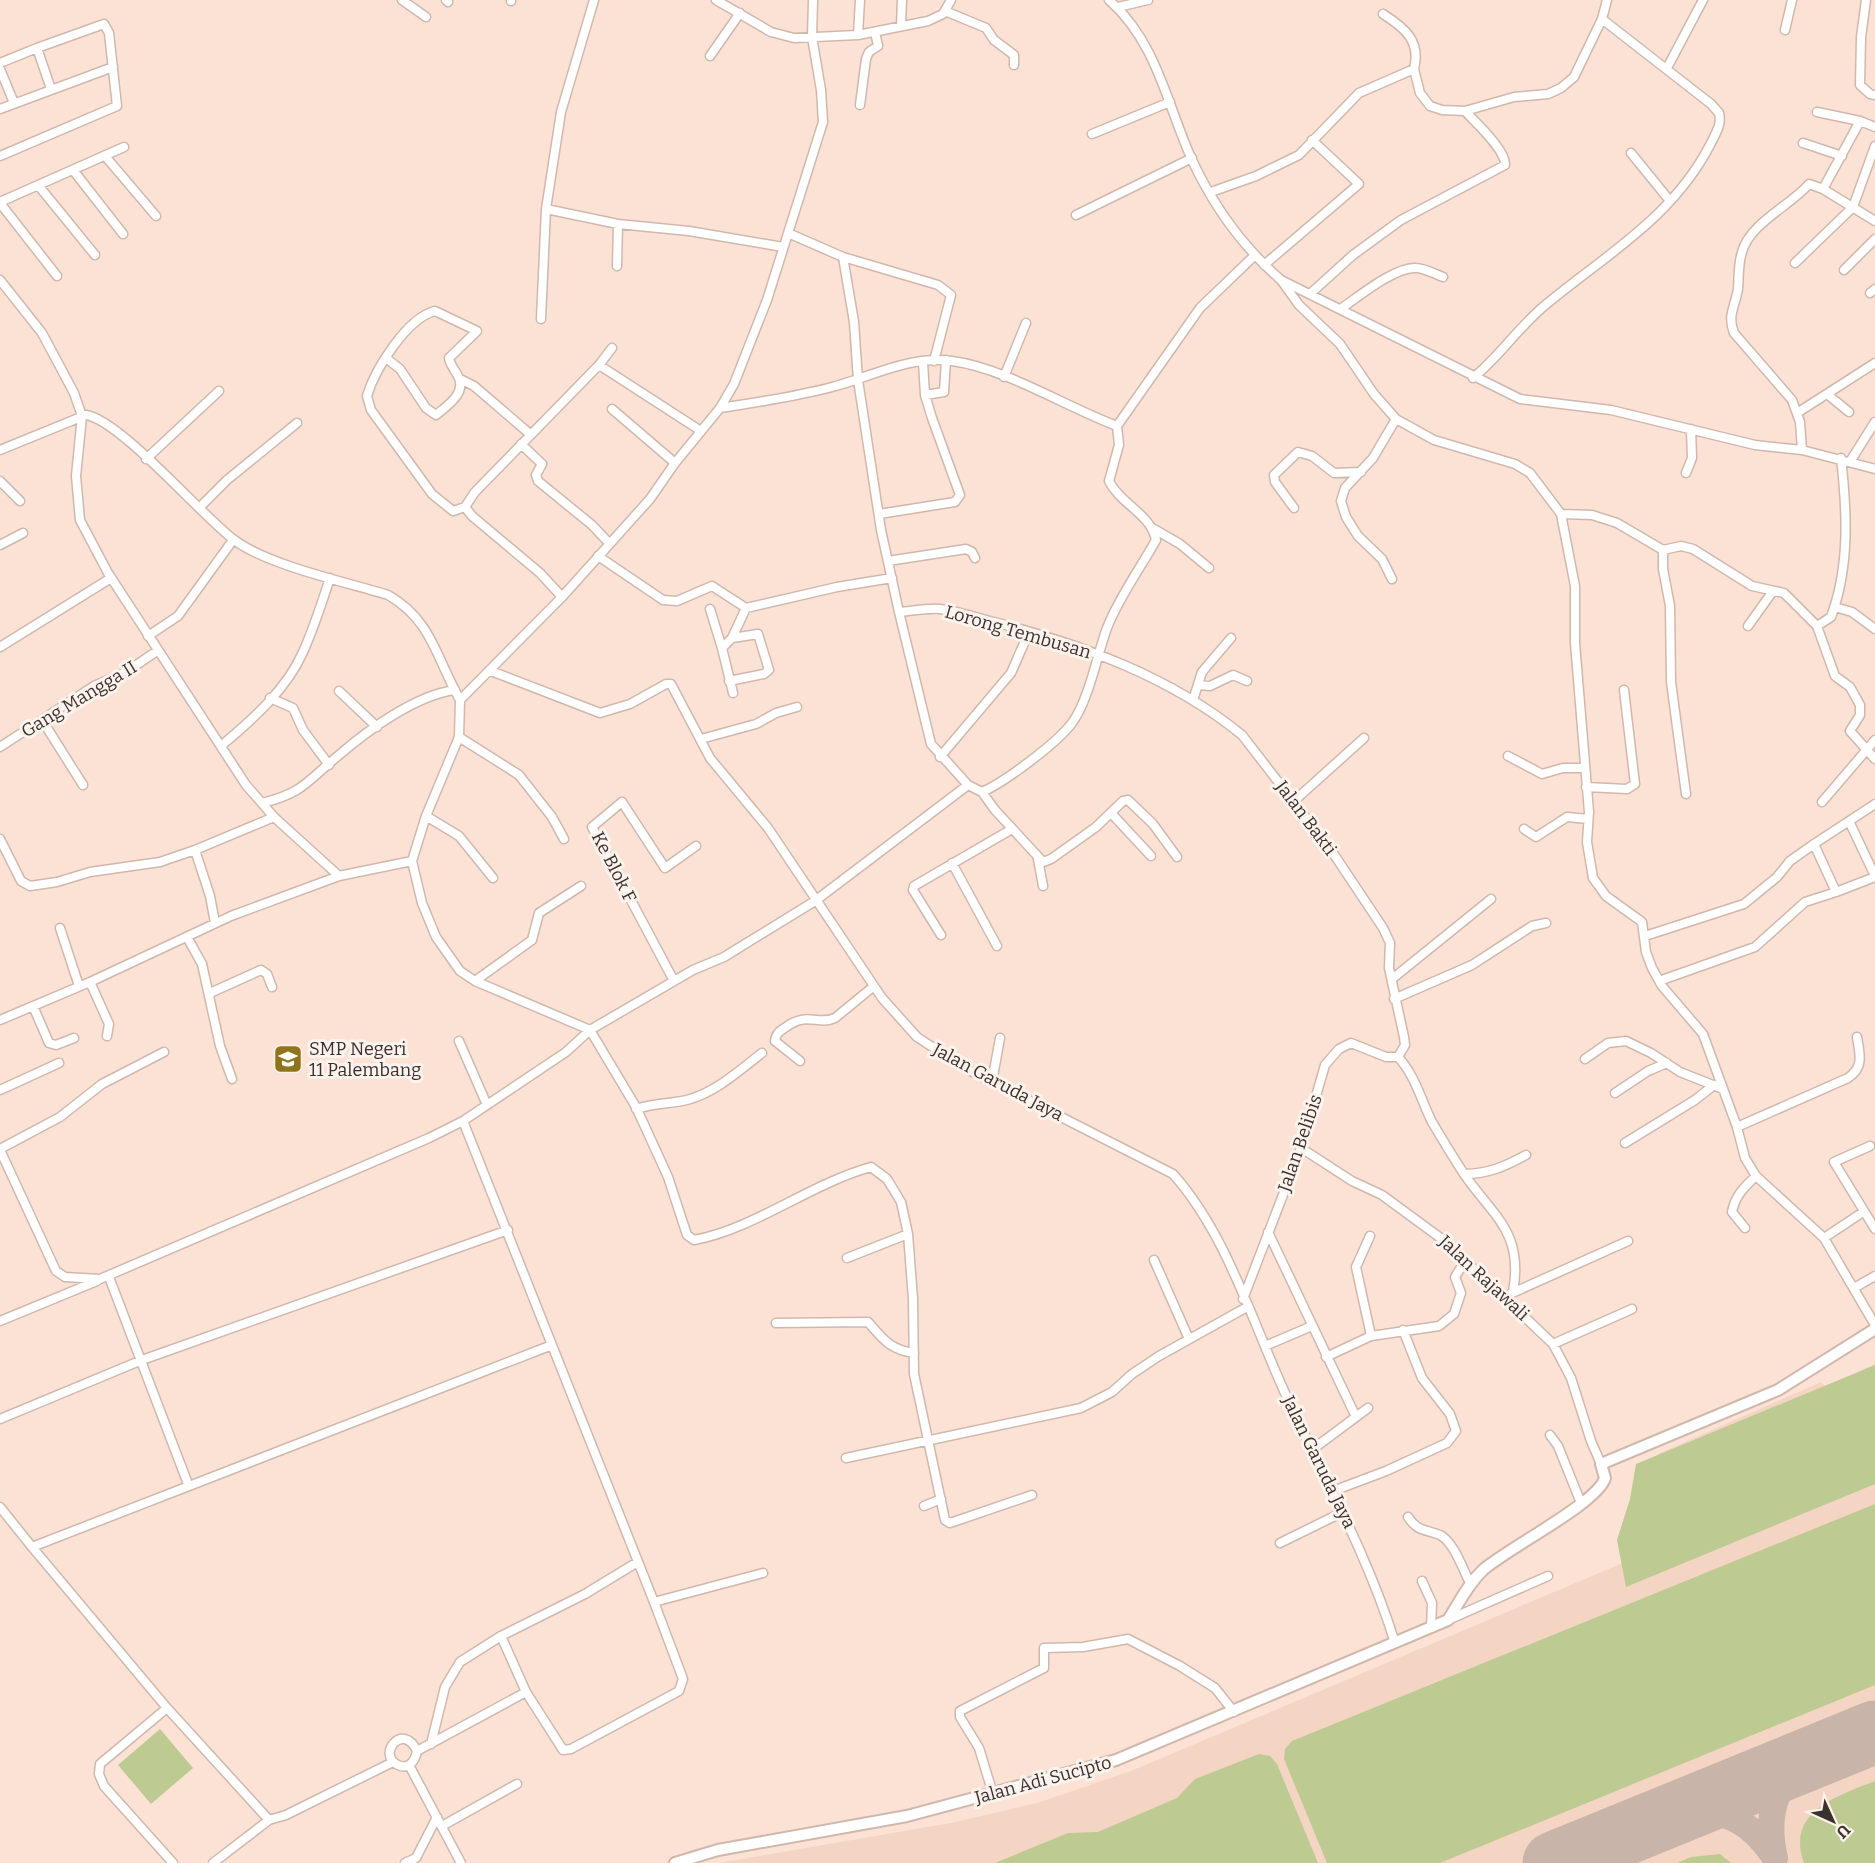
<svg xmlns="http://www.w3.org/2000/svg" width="1875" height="1863" viewBox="0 0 1875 1863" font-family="Bitter,serif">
  <rect width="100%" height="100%" fill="#fbe2d5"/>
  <path fill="#f4d4c3" d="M 1875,1364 L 1875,1863 L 719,1863 L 951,1823 L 1037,1803 L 1131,1771 L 1668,1544 L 1654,1488 L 1658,1454 L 1821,1382 L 1826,1387 Z"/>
  <path fill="#bdca92" d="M 1875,1365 L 1875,1484 L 1626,1587 L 1617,1540 L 1630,1499 L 1636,1464 Z
    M 1875,1504 L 1875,1685 L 1440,1863 L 1327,1863 L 1284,1759 L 1285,1749 L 1292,1741 Z
    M 160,1729 L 193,1768 L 151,1804 L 118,1765 Z
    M 1259,1754 L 1270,1756 L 1277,1764 L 1318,1863 L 995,1863 L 1068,1833 L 1098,1832 L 1177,1798 L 1195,1779 Z
    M 1875,1781 L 1875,1863 L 1804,1863 C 1785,1811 1838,1796 1875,1781 Z
    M 1720,1854 L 1731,1863 L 1677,1863 L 1691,1857 Z"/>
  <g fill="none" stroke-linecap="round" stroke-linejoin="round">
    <path stroke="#c8b4a8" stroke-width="26" d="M 1691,1807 C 1730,1814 1750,1821 1773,1855
      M 1775,1858 C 1766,1820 1772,1786 1804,1761"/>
    <path stroke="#c8b4a8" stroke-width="63" d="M 1554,1863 L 1875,1732"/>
    <g stroke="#d1b8ac" stroke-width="11">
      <path id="minor" d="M 402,0 L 426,17
        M 446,0 L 448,2
        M 716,0 L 771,32 L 794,38 L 858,35 L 928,21 L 943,14 L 951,0
        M 1109,0 C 1157,42 1167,105 1192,160 C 1213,205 1244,248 1281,280 L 1520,399 L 1611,410 L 1755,445 L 1802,450 L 1875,469
        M 1866,0 L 1861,37 L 1860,85 L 1870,94 L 1875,95
        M 511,1 L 511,0
        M 1118,7 L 1148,0
        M 945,11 L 986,28 L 994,40 L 1014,55 L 1014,65
        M 1383,14 C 1405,28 1421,41 1414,69
        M 1602,19 L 1607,0
        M 901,26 L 902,0
        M 1785,30 L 1792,0
        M 858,35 L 860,0
        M 710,56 L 740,13
        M 0,63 L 37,48
        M 1667,68 L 1703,0
        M 0,69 L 14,103
        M 860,105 L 866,59 L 869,52 L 878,46 L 875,32
        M 0,109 L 113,67
        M 1817,112 L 1860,121
        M 1092,134 L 1170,102
        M 1803,143 L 1842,156
        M 1631,153 L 1670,201
        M 0,156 L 117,106 L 109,33 L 104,24 L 37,48 L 51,89
        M 105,156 L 156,216
        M 73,170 L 123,234
        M 38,185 L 95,255
        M 1823,189 L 1860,121 L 1875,127
        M 1211,192 L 1256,176 L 1299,155 L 1359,93 L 1414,69 L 1420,93 L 1430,106 L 1442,110 L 1465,111 L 1514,97 L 1548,94 L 1561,88 L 1574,77 L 1602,19 L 1711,104 L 1719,113 C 1722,124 1716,133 1711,143 C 1673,218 1605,255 1543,307 C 1517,329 1499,357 1473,378
        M 0,202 L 124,147
        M 0,203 L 57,276
        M 546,209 L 618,224 L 689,231 L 783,247
        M 1076,215 L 1192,158
        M 788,233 L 843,257 L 854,322 L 858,380 L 881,530 L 899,612 L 931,744 L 968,785
        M 843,257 L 938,285 L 951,295 L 934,361
        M 1795,263 L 1853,207 L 1875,146
        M 1264,265 L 1359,184 L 1312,140
        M 617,266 L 618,224
        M 1844,270 L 1875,239
        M 0,280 L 42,333 L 74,393 L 82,416 L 76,476 L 80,520 L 108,573 L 246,785 L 274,817 L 339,876
        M 1281,280 L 1299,305 L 1340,344 L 1374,394 L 1396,419 L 1434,440 L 1515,464 L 1530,473 L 1561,514 L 1575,586 L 1575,643 L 1589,812 L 1587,842 L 1593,878 L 1606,896 L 1642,922 L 1646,952 L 1652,968 L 1662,986 L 1703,1034 L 1737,1127
        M 1311,293 L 1353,255 L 1401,220 L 1505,165 C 1506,150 1476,123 1465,111
        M 1870,293 L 1875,289
        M 1342,308 C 1358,297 1396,266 1416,268 C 1424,268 1435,274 1443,277
        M 541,319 L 546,209 L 561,112 L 594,0
        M 386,358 L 400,369 L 426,408 L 436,415 C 448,405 467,393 458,376 C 455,370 450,365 449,358 L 477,331 L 435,311 C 407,318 375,369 367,396 L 371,410 L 432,494 L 453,511 L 465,507
        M 599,365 L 612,348
        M 1004,377 L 1026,323
        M 460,379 L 474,386 L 530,434
        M 1827,394 L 1849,412
        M 925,395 L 944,392 L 946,360
        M 720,408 C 758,402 795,397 832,387 C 871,377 910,355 952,361 C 1005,368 1066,407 1117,426 L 1119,445 L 1109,481 C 1120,504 1151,514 1156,540 C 1140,569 1119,597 1107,628 C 1097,655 1089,700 1072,723 C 1057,743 1005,782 982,792 L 968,785 L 815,901 L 724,957 L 693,970 L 590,1030 L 566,1052 L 463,1121 L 654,1602 L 763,1573
        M 612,409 L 675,463
        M 1797,413 L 1875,363
        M 1117,426 L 1200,308 L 1254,256
        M 521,444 L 542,464 L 536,475 L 538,481 L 592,525 L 609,543
        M 0,450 L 86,415 C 120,420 200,514 233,539 C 266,565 346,582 388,595 C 432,620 436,658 460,700 L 562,597 L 650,499 L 675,463 L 720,408 L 734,384 L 767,300 L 823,122 L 821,90 L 812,37 L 813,0
        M 1802,450 L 1800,422 L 1792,400 L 1734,333 C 1727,315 1735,307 1738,289 C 1739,277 1738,264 1742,252 C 1750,223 1790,206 1809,184 L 1823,189 L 1875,221
        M 146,459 L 219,391
        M 1851,460 L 1875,422
        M 1686,473 L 1692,458 L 1691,429
        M 0,481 L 20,501
        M 199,508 L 227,480 L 297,423
        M 1294,508 L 1275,482 L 1274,475 L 1298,452 L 1312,456 L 1334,473 L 1361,472
        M 879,514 L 955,502 L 960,495 L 932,418 L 925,395 L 923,362
        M 1561,514 L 1592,515 L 1617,523 L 1663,550 L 1681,546 L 1693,549 L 1752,586 L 1784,593 L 1817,626 L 1835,676 L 1850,687 L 1860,705 L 1860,715 L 1850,731 L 1875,759
        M 1154,529 L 1180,544 L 1209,568
        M 0,545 L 23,533
        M 1663,550 L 1663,569 L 1670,606 L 1671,682 L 1686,794
        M 598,556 L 663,600 L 677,601 L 712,586 L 746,608 L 837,587 L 892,578
        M 888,561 L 966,549 L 972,552 L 975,558
        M 1392,579 L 1382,559 L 1358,536 L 1346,517 L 1341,501 L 1345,488 L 1373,458 L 1396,419
        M 562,597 L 540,573 L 472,516 L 465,507 L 475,492 L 599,365 L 701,431
        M 1835,607 L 1852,612 L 1875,629
        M 710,609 L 722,648
        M 899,612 C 912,611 927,608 940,609 C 958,611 976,618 994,622 C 1081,644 1171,677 1242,735 L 1331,850 L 1383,928 L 1390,943 L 1389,968 L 1404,1037 L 1405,1045 L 1398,1057
        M 1748,626 L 1773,591
        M 1817,626 L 1831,617 C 1850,566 1847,511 1841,458
        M 148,636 L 178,616 L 233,540
        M 0,647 L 111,578
        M 491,671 L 600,713 L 630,704 L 666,684 L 671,684 L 710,758 L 768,828 L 882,998 L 917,1037 L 963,1067 L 1173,1174 C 1226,1233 1252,1321 1285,1393 C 1323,1476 1368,1555 1395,1643
        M 729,681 L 764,674 L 769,670 L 758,634 L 732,638
        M 1198,685 L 1210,686 L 1233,675 L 1247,681
        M 339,691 L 377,727
        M 733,693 L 722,648 L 732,638 L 746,608
        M 270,698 L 293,708 L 303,730 L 329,765
        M 460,700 L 459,737 L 426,816 L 412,861 L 422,903 L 436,937 L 460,971 L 475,981 L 590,1030 L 636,1107 L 668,1177 L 687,1235 L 694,1240 C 754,1229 810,1184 871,1167 L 887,1179 L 901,1202 L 908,1234 L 913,1299 L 914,1374 L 945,1520 L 950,1523 L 1032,1495
        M 1193,700 L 1202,672 L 1231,638
        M 42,720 L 83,785
        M 459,737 L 519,775 L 552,817 L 564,839
        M 701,739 L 756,724 L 776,713 L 797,707
        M 222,745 C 252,720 287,689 303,652 C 314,628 322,602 330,578
        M 0,747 L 94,686 L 126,672 L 157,651
        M 1508,756 L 1542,774 L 1563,768 L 1584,768
        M 940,757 L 1011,673 L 1029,632
        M 1586,787 L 1627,789 L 1635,784 L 1624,690
        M 982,792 L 995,810 L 1043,862 L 1051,859 L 1096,827 L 1123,801 L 1128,800 L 1153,824 L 1177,857
        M 1294,801 L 1364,738
        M 1822,802 L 1875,740
        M 262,803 C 304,793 308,780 339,755 C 368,730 416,695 455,690
        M 1111,813 L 1151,856
        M 426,816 L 459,836 L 493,878
        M 1849,821 L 1875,876
        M 1524,829 L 1536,837 L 1567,817 L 1588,819
        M 0,839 L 21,881 L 30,886 L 57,882 L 90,872 L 160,862 L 195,850
        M 1814,844 L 1875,804
        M 1038,859 L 1043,886
        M 952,863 L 997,946
        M 1836,892 L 1875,877
        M 215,923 L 210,896 L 195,850 L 274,817
        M 60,928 L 79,986
        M 941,935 L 913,890 L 914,886 L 1012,829
        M 1645,936 L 1744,904 L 1777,877 L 1790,861 L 1814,844 L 1836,892 L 1805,902 L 1755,947 L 1659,981
        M 187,937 L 202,964 L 220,1046 L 232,1079
        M 1392,979 L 1491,899
        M 475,981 L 532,940 L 539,913 L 581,886
        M 674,981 L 592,827 L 622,802 L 665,868 L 696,846
        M 90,982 L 109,1024 L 107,1036
        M 210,993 L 261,970 L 267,974 L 272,987
        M 1394,999 L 1472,965 L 1532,926 L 1546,923
        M 33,1006 L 49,1043 L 56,1045 L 74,1038
        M 0,1020 L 90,982 L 231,916 L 339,876 L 412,861
        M 1857,1037 C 1860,1055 1864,1067 1848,1078 L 1737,1127 L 1745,1158 L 1756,1176 L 1824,1238 L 1875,1325
        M 459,1041 L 487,1105
        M 1398,1057 C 1415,1075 1421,1100 1432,1122 C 1442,1139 1453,1157 1464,1174 C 1493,1216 1524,1232 1513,1292
        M 1585,1059 L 1608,1043 L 1626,1041 L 1651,1053 L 1680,1072 L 1723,1089
        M 800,1061 L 775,1041 C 776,1033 780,1031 786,1027 C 808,1011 818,1026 835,1018 L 874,986
        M 992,1082 L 1000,1038
        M 0,1090 L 59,1063
        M 1615,1093 L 1648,1071 L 1667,1063
        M 636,1109 C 653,1103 670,1104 687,1100 C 715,1093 740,1070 762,1053
        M 1625,1143 L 1695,1100 L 1714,1085
        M 1870,1146 L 1834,1162 L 1875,1229
        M 1301,1148 L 1352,1181 L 1382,1195 L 1446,1242 L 1553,1344 L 1571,1378 L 1591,1441 L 1601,1464
        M 0,1149 L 60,1117 L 102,1084 L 164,1052
        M 0,1150 L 56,1271 L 65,1277 L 100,1279 L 429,1138 L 463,1121
        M 1465,1174 C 1488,1174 1506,1166 1526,1155
        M 1745,1228 L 1732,1212 C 1735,1196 1744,1187 1756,1176
        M 1268,1232 L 1356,1417
        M 1370,1236 L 1356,1267 L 1371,1336
        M 1824,1238 L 1863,1212
        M 847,1258 L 908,1234
        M 1154,1260 L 1189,1339
        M 109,1277 L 188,1484
        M 1854,1288 L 1875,1276
        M 1510,1294 L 1628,1241
        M 1243,1299 L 1301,1148 L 1325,1065 L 1339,1049 L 1351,1043 L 1386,1057 L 1398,1057
        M 0,1321 L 97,1281
        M 776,1323 L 868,1322 C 883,1339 890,1350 914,1353
        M 1553,1344 L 1632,1309
        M 1265,1346 L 1312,1326
        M 1326,1357 L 1371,1336 L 1439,1326 L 1454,1314 L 1461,1293 L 1455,1277 L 1460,1269 L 1470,1264
        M 0,1419 L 142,1360 L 508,1230
        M 1550,1435 L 1558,1446 L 1581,1503
        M 1313,1449 L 1368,1408
        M 846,1458 L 1081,1408 L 1112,1392 L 1132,1374 L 1159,1356 L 1247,1307
        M 1333,1491 L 1386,1471 L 1447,1443 L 1456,1431 L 1450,1414 L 1422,1378 L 1403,1330
        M 924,1506 L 941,1499
        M 0,1507 L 32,1547 L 552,1345
        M 1408,1517 C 1418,1532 1425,1529 1440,1535 C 1454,1542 1463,1570 1470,1583
        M 1280,1543 L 1343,1512
        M 32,1547 L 167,1708
        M 1422,1581 L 1432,1603 L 1431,1628
        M 1448,1620 L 1548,1576
        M 501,1636 L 526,1692
        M 431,1744 L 445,1687 L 460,1662 L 501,1636 L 585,1594 L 636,1563
        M 417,1751 C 403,1721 376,1755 398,1765 C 409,1770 415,1761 417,1751 L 526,1692 L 563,1750 L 571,1749 L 679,1691 L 683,1679 L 654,1602
        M 409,1765 L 461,1863
        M 993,1794 L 979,1748 L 960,1717 L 960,1711 L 1044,1668 L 1044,1648 L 1083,1647 L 1128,1639 L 1180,1666 L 1215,1688 L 1234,1712
        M 442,1826 L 517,1784
        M 173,1863 L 104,1786 L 99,1774 L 100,1764 L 167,1708 L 269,1820
        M 213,1863 L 269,1820 L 286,1815 L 393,1762
        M 405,1863 L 416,1858 L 437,1817"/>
    </g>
    <g stroke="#d1b8ac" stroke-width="14">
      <path id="tertiary" d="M 675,1863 L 718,1850 L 907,1816 L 1116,1760 L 1448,1620 C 1459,1603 1468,1584 1483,1570 C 1506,1549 1598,1503 1605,1478 L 1601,1464 L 1778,1390 L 1875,1329"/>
    </g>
    <use href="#minor" stroke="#fff" stroke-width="8"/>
    <use href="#tertiary" stroke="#fff" stroke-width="10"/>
  </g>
  <defs>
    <g id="school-square" transform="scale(1.5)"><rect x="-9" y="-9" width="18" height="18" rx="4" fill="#91741a" stroke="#fdf3ed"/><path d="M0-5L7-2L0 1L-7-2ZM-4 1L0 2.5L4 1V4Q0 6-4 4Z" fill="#fff"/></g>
  </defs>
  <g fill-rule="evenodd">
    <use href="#school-square" x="288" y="1059"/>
  </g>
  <g text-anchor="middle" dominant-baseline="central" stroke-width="6" stroke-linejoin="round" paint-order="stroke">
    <g font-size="18" fill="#3c322d" stroke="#fdf3ed">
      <text transform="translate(1018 632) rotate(16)">Lorong Tembusan</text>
      <text transform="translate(79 699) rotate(-31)">Gang Mangga II</text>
      <text transform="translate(1306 818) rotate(53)">Jalan Bakti</text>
      <text transform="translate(614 867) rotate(63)">Ke Blok F</text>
      <text transform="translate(998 1082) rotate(28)">Jalan Garuda Jaya</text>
      <text transform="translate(1300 1143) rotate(-71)">Jalan Belibis</text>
      <text transform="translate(1484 1278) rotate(43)">Jalan Rajawali</text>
      <text transform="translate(1319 1462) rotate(64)">Jalan Garuda Jaya</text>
      <text transform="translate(1043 1780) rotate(-15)">Jalan Adi Sucipto</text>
    </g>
    <g font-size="18" fill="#3c322d" stroke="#fdf3ed" text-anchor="start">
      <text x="309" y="1049">SMP Negeri<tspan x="309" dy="21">11 Palembang</tspan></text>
    </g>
  </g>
  <g transform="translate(1833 1821) rotate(135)" stroke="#fdf3ed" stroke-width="4.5" paint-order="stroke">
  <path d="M0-4.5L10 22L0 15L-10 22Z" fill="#3c322d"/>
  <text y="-9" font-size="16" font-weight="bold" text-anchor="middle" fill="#3c322d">U</text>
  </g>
</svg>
